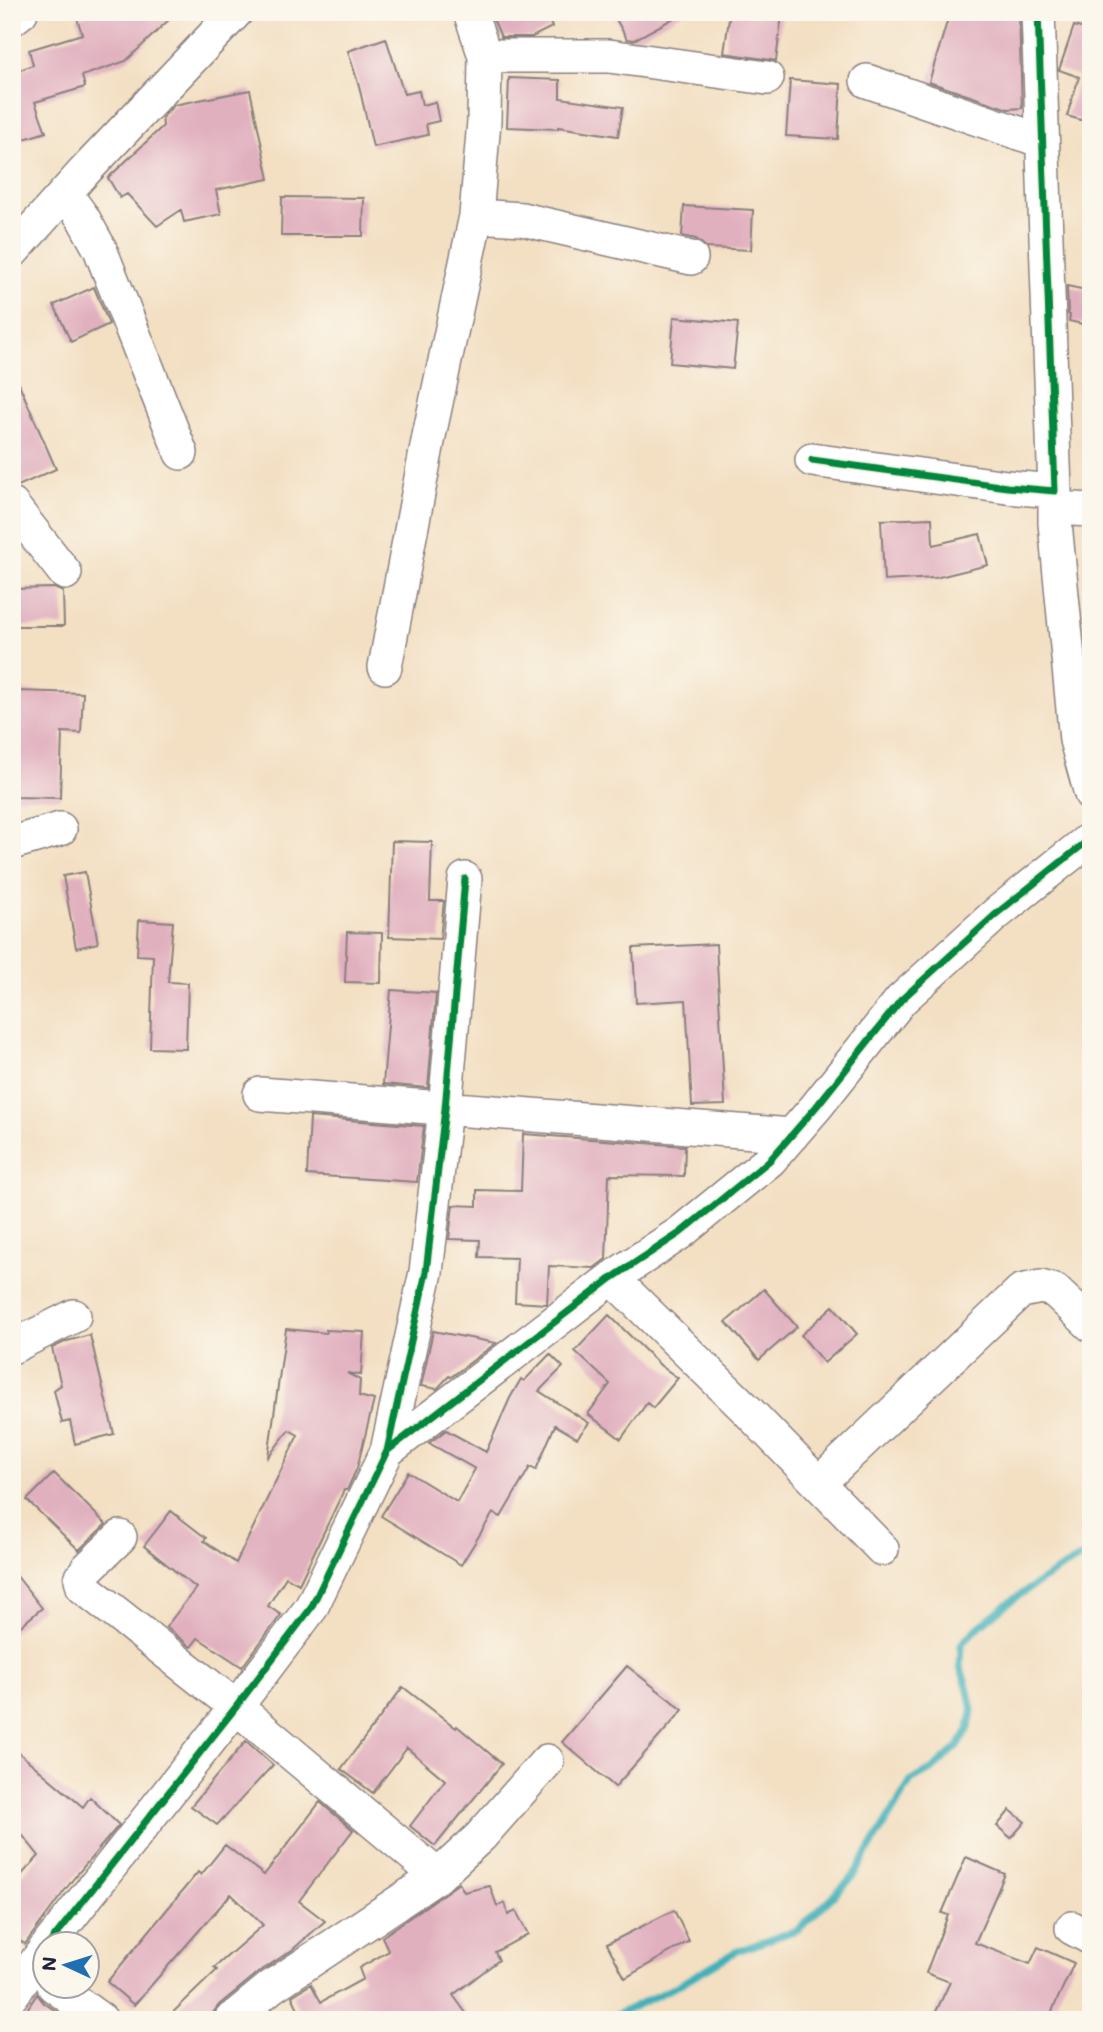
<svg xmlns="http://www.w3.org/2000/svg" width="1103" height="2032" viewBox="0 0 1103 2032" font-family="Mali,sans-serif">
  <rect width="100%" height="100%" fill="#fbf7ec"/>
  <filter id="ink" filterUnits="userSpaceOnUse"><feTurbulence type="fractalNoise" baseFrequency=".0143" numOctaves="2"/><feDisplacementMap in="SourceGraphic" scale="14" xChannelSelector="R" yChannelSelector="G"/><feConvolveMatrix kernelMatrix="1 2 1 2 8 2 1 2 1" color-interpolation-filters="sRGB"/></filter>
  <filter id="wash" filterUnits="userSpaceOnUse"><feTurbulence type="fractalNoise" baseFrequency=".00686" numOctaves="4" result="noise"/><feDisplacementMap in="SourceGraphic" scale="28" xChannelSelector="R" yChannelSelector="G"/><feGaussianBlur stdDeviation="1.57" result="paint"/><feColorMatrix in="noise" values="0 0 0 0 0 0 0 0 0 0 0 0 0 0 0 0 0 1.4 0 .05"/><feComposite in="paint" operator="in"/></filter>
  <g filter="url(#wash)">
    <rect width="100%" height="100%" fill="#f3dfc2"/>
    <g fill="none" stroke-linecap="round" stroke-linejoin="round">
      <path stroke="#3fb0b9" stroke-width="7" d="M 585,2020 L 614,2016 L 675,1987 L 735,1952 L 799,1929 L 852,1878 L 911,1781 L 933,1769 L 958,1746 L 969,1728 L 972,1710 L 967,1686 L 960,1666 L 961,1644 C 998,1606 1044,1577 1091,1552"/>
    </g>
    <g id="blocks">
      <path fill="#e1b0bf" d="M 95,12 L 177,12 L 126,61 L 82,76 L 85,87 L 35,102 L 46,132 L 12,143 L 12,73 L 33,65 L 29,50 L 82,34 L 77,18 Z
        M 490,12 L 545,12 L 552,27 L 532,37 L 501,37 Z
        M 612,12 L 685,12 L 634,40 L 627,39 Z
        M 730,12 L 782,15 L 776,61 L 724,53 Z
        M 950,12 L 1019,12 L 1022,108 L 1008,109 L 929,82 Z
        M 1074,26 L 1091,31 L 1091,123 L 1067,116 L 1079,77 L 1059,70 Z
        M 386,38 L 404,94 L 419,91 L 422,105 L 435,102 L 439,121 L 426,124 L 428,135 L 373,147 L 359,86 L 348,51 Z
        M 509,78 L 560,80 L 560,98 L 623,107 L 618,136 L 558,127 L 558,129 L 507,127 Z
        M 790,80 L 841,84 L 838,139 L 786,136 Z
        M 250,90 L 269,179 L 216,190 L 221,214 L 184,222 L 181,210 L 157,226 L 127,194 L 120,198 L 108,178 L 163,126 L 162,118 L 174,105 Z
        M 282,197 L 364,198 L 363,236 L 281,236 Z
        M 684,206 L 753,210 L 751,250 L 707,248 L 696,239 L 682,236 Z
        M 1067,286 L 1091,291 L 1091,326 L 1069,321 L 1070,315 L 1068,314 Z
        M 94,287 L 109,324 L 71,342 L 54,305 Z
        M 674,317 L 738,323 L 733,369 L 670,363 Z
        M 12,368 L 56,469 L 16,487 L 12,486 Z
        M 932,518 L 933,545 L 980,534 L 988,565 L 935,578 L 884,581 L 881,520 Z
        M 54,588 L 63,592 L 64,626 L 12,626 L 12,589 Z
        M 17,691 L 83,693 L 81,733 L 62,732 L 60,798 L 14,797 Z
        M 392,841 L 432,842 L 430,901 L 444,901 L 440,939 L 389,937 Z
        M 85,872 L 98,943 L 76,948 L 63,876 Z
        M 139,920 L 173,922 L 168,982 L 188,983 L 186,1049 L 150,1048 L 153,956 L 137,955 Z
        M 347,932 L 382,933 L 381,983 L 345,982 Z
        M 716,944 L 725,1105 L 692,1106 L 686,1000 L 636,1003 L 633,948 Z
        M 391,990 L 436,993 L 428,1088 L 383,1084 Z
        M 310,1117 L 424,1126 L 417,1182 L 307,1175 Z
        M 523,1134 L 685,1146 L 684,1176 L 609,1175 L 606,1259 L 594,1268 L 549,1266 L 547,1304 L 515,1302 L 517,1258 L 479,1257 L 480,1240 L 449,1239 L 453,1205 L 477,1206 L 477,1190 L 521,1191 Z
        M 764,1289 L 797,1327 L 759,1360 L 726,1322 Z
        M 833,1306 L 857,1334 L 824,1363 L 801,1335 Z
        M 609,1315 L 661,1366 L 678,1378 L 653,1408 L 647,1403 L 621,1439 L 588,1414 L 610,1384 L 575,1351 Z
        M 286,1329 L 326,1333 L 326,1330 L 364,1332 L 361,1375 L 347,1373 L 360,1380 L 359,1396 L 374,1400 L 357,1468 L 347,1490 L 344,1490 L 299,1584 L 286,1577 L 268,1606 L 281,1615 L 242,1667 L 198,1638 L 191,1647 L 166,1627 L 196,1588 L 144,1546 L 171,1511 L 206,1538 L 204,1541 L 236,1563 L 298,1435 L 289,1430 L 268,1457 Z
        M 433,1331 L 496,1343 L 451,1377 L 449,1376 L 437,1389 L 421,1386 Z
        M 90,1335 L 114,1434 L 75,1444 L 70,1421 L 62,1423 L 54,1390 L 61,1385 L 52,1348 L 67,1341 Z
        M 550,1354 L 563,1367 L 539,1391 L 589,1423 L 577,1438 L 555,1425 L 536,1470 L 530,1467 L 501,1517 L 493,1513 L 461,1565 L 381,1516 L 408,1472 L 457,1502 L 475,1469 L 429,1443 L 446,1430 L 486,1452 L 510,1398 L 521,1379 L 524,1381 Z
        M 54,1473 L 106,1524 L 79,1550 L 27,1500 Z
        M 12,1570 L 42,1608 L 12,1633 Z
        M 627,1666 L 683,1710 L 615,1787 L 562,1742 Z
        M 403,1687 L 456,1728 L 457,1726 L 502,1764 L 435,1846 L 410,1826 L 445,1780 L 407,1748 L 373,1793 L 341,1769 Z
        M 246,1741 L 273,1765 L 217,1825 L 191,1806 Z
        M 12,1747 L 83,1807 L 90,1797 L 119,1825 L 74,1878 L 25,1944 L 12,1936 L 12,1885 L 39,1856 L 12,1822 Z
        M 320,1802 L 353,1830 L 299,1901 L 325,1921 L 292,1950 L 259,1972 L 219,2005 L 213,2013 L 212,2020 L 165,2020 L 217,1970 L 214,1968 L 263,1925 L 231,1894 L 134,2005 L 107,1982 L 198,1872 L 201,1875 L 225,1845 L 264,1875 Z
        M 1010,1810 L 1025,1822 L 1011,1838 L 997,1826 Z
        M 966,1857 L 1005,1874 L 975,1943 L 1030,1964 L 1038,1947 L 1074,1963 L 1048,2020 L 932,2020 L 950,1982 L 926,1973 L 948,1915 L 942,1913 Z
        M 459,1883 L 464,1892 L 490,1886 L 497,1906 L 505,1903 L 508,1915 L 516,1911 L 528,1934 L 495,1952 L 499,1960 L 453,1995 L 471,2020 L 287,2020 L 300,2013 L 292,1996 L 311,1984 L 321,2002 L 363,1979 L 359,1968 L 389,1951 L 382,1937 Z
        M 674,1910 L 689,1941 L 625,1978 L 607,1944 Z
        M 37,1994 L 43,2002 L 68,2020 L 20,2020 Z"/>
    </g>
  </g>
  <g filter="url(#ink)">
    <use href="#blocks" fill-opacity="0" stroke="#8a807e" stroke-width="2"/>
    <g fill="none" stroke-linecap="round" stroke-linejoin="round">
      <g stroke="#8a807e" stroke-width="36">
        <path id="minor" d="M 12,19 L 21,12
          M 485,56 L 609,56 L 767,78
          M 867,81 L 1042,141
          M 65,193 L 83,218 L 100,249 L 181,453
          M 476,216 L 522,219 L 691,258
          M 12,252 L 84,172 L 236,12
          M 812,460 L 1007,487 L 1055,491 L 1038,12
          M 1055,491 L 1055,523 L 1076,740 L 1091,794
          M 12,505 L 65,573
          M 1055,508 L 1091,510
          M 385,667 L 430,431 L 476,216 L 484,121 L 485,56 L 470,12
          M 12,843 L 60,829
          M 260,1094 L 792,1135
          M 612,1278 L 747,1410 L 882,1549
          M 12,1347 L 74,1316
          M 387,1451 L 612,1278 L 680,1233 L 770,1160 L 816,1107 L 901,1000 L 996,914 L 1091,838
          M 819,1483 L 1021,1291 L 1041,1287 L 1055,1291 L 1091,1325
          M 120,1537 L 87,1569 L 81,1579 L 83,1587 L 236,1707 L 438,1876
          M 1072,1928 L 1091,1938
          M 49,1944 L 236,1707 L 311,1608 L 387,1451 L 426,1272 L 445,1109 L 465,879
          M 54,1986 L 101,2020
          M 12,1995 L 46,1948
          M 231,2020 L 271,1987 L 438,1876 L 481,1836 L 547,1761"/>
      </g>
      <use href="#minor" stroke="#fff" stroke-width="33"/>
      <g stroke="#fbf7ec" stroke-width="11">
        <path id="cycleway" d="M 812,460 L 1007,487 L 1055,491 L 1038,12
          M 387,1451 L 612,1278 L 680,1233 L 770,1160 L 816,1107 L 901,1000 L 996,914 L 1091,838
          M 49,1944 L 236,1707 L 311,1608 L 387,1451 L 426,1272 L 445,1109 L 465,879"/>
      </g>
      <use href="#cycleway" stroke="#00873e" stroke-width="7"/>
    </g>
  </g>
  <rect width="1103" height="2032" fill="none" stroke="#fbf7ec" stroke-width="42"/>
  <g transform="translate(66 1965) rotate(274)"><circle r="33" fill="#fbf7ec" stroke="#a4a2a5" stroke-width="2"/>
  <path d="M0-5L12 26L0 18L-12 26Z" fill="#1f6fb2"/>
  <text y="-10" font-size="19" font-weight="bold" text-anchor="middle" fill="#22223b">N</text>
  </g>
</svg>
